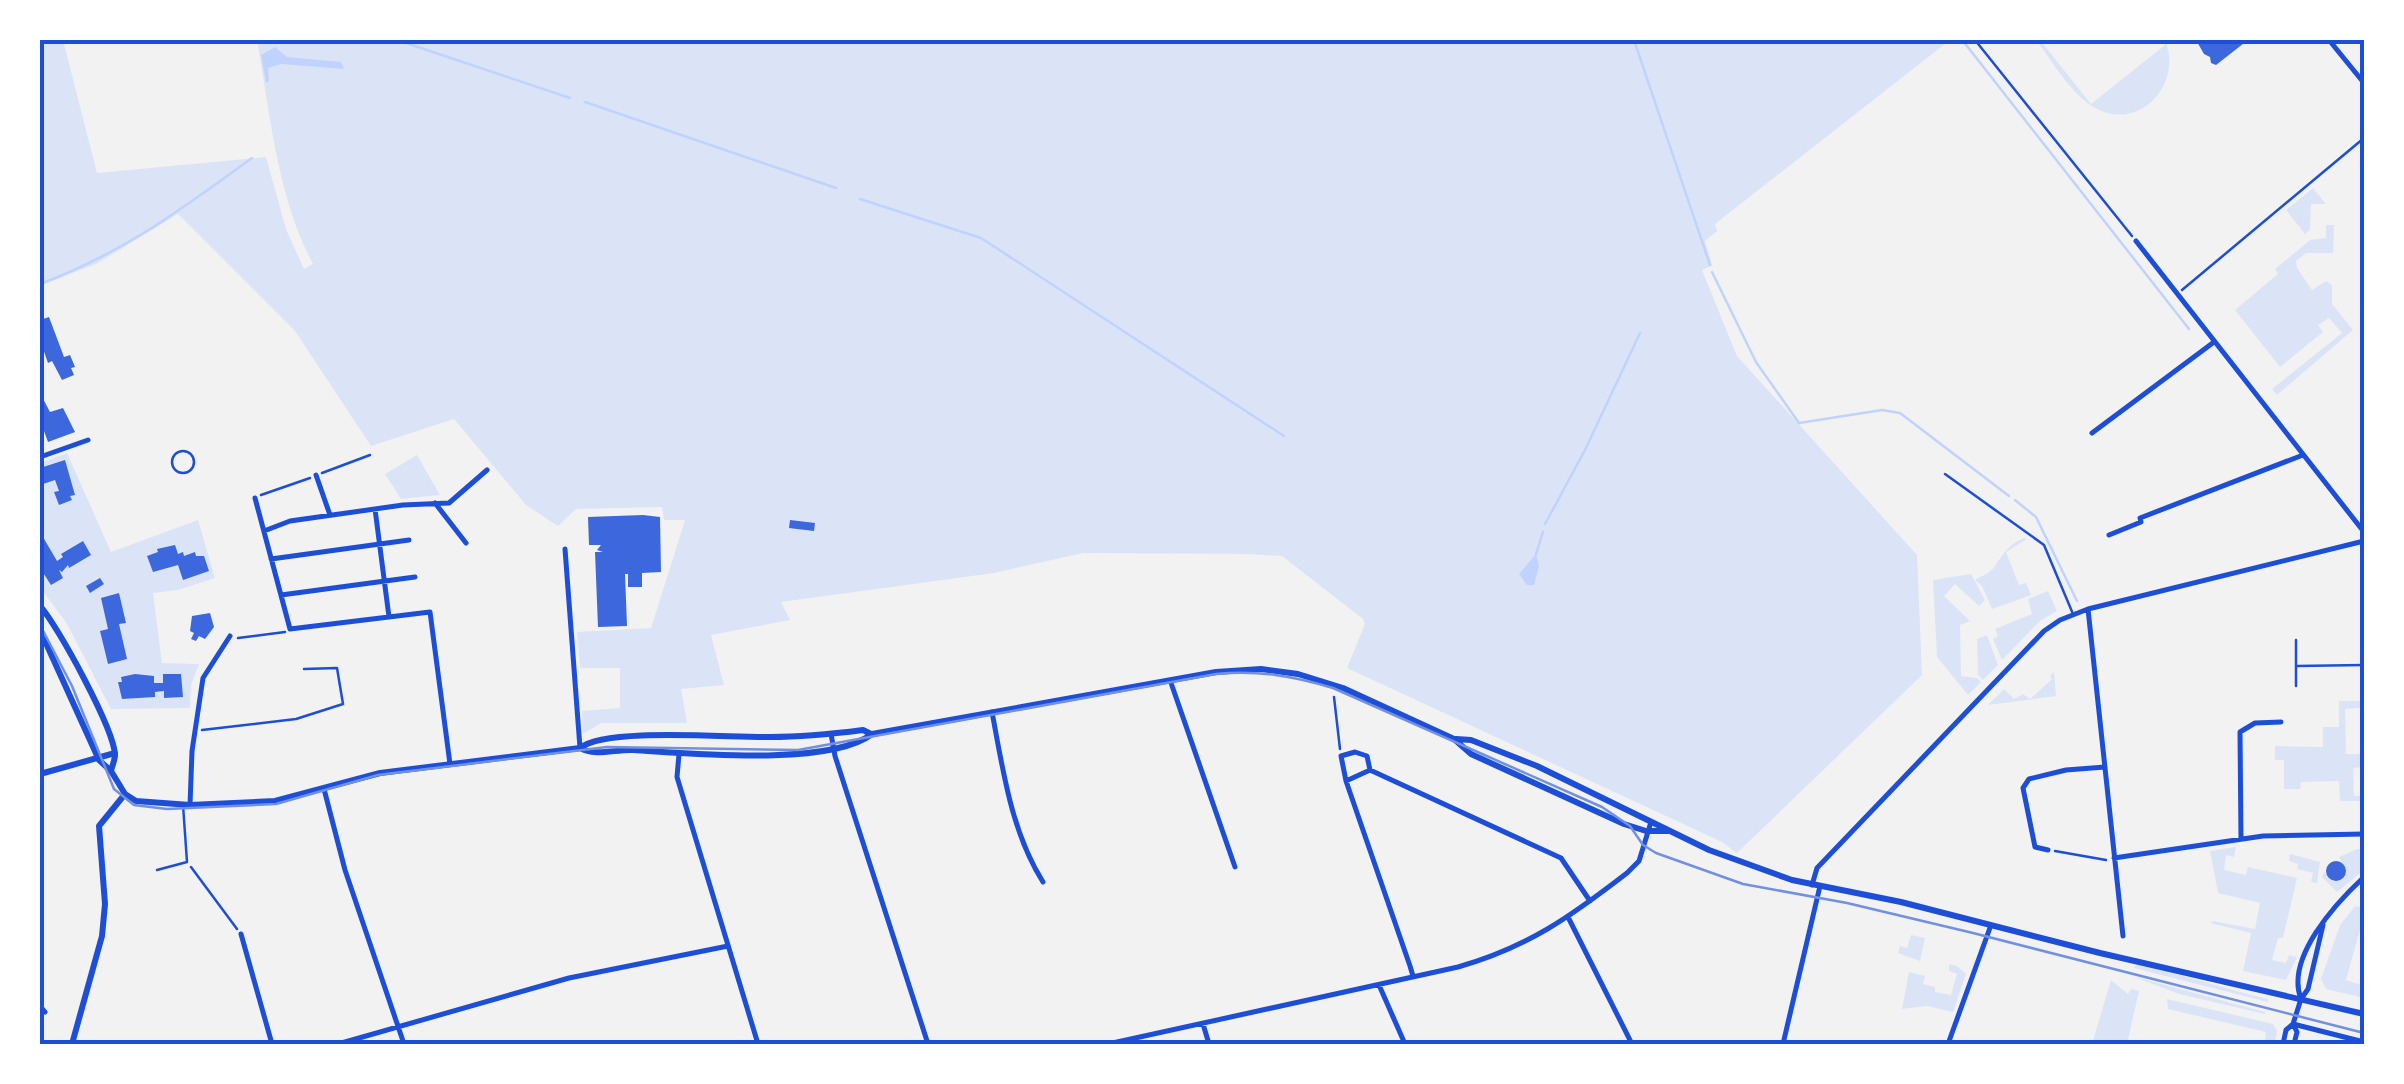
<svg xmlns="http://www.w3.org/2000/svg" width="2404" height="1084" viewBox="0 0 2404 1084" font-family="'Fira Sans',sans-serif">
  <rect width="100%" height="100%" fill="#f2f2f2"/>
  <path fill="#dbe4f7" d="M 40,40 L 63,40 L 97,173 L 266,157 L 286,229 L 304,269 L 313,264 C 277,197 270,113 257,40 L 1950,40 L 1715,224 L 1717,231 L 1705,241 L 1712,265 L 1702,270 L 1737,356 L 1917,555 L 1922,675 L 1737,853 L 1722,842 L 1347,668 L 1365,624 L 1363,619 L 1282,556 L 1248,554 L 1083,553 L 994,573 L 781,602 L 790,620 L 711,635 L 724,685 L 681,689 L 687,723 L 601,723 L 583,734 L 582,711 L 620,708 L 620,668 L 580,668 L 577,632 L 651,628 L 685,520 L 664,520 L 662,507 L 576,509 L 558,526 L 526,505 L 454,419 L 371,446 L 295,331 L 178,214 L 98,263 L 40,286 Z
    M 2036,40 L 2040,40 L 2091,104 L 2165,45 L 2162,40 L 2165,40 C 2184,85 2137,135 2092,106 C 2069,91 2052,61 2036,40 Z
    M 2313,188 L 2326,204 L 2311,204 L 2310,229 L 2305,234 L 2286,210 Z
    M 2326,225 L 2334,225 L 2333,253 L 2306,253 L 2296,261 L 2297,268 L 2312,290 L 2326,281 L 2332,285 L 2332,304 L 2353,330 L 2277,395 L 2272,389 L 2342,333 L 2329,318 L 2318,325 L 2323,332 L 2280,367 L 2235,310 L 2278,274 L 2275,269 L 2310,240 L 2326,238 Z
    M 67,453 L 111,552 L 198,520 L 215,578 L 178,590 L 153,593 L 162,663 L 199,664 L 191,685 L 190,708 L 111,709 L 67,624 L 40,587 L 40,463 Z
    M 417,455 L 440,495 L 401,499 L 385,474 Z
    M 2024,538 L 2027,539 L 2006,552 L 2019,585 L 2026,583 L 2031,595 L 1992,609 L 1982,586 L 1975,580 C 1981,576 1991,573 1995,566 C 2003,554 2009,544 2024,538 Z
    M 1971,574 L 1985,600 L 1979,606 L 1955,584 L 1944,596 L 1970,621 L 1960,625 L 1961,676 L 1977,678 L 1981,682 L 1968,695 L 1937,657 L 1933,580 Z
    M 2048,591 L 2057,611 L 2041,620 L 2002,660 L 1993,639 L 1998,636 L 1995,629 L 2032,614 L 2028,599 Z
    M 1987,635 L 1998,665 L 1983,680 L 1978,675 L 1977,639 Z
    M 2054,672 L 2056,696 L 1988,705 L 2004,689 L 2014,699 L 2023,694 L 2030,699 L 2052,679 L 2050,676 Z
    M 2339,701 L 2364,701 L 2364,715 L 2361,715 L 2360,708 L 2345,709 L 2346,754 L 2361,754 L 2361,746 L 2364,746 L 2364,767 L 2353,768 L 2354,796 L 2364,796 L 2364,801 L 2340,801 L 2339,781 L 2301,782 L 2300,789 L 2284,789 L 2284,760 L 2275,760 L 2275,746 L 2323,747 L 2323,727 L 2339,727 Z
    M 2236,847 L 2234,857 L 2226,855 L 2224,870 L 2246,875 L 2248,867 L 2297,878 L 2283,938 L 2278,938 L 2272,960 L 2286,963 L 2289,955 L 2297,957 L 2286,980 L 2243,971 L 2251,933 L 2210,923 L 2213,921 L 2255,929 L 2260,903 L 2218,893 L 2210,851 Z
    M 2357,849 L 2364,849 L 2364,870 L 2337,892 L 2322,877 L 2324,872 L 2333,881 L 2342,879 L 2346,871 L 2339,857 Z
    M 2290,854 L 2320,862 L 2317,883 L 2311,882 L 2313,873 L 2297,869 L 2298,864 L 2289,861 Z
    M 2355,906 L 2364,908 L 2364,915 L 2346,980 L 2364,986 L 2364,998 L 2326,989 L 2321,979 L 2340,925 Z
    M 1911,935 L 1925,938 L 1920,961 L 1898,953 L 1900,946 L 1907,948 Z
    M 1949,964 L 1957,966 L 1966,974 L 1953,1012 L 1927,1006 L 1902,1009 L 1909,972 L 1925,976 L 1923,984 L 1935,987 L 1935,992 L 1951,995 L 1957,974 L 1949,971 Z
    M 2136,965 C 2181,973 2224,989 2268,999 L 2268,1002 L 2134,968 Z
    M 2132,976 L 2265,1012 L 2265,1014 L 2179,994 Z
    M 2111,980 L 2128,994 L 2131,989 L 2139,991 L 2127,1044 L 2092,1044 Z
    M 2167,999 L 2273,1024 L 2277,1031 L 2275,1042 L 2265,1040 L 2266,1032 L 2168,1009 Z"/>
  <path fill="#bfd3fe" d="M 275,47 L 287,57 L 341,62 L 344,69 L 281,64 L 268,68 L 269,81 L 266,83 L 261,55 Z
    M 1536,554 L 1539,566 L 1534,585 L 1527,585 L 1519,574 Z"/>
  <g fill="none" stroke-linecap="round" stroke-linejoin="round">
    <path stroke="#bfd3fe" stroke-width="2.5" d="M 397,40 L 570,98
      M 1634,40 L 1710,265
      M 1963,41 L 2189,329
      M 585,102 L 836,188
      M 860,199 L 981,238 L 1284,436
      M 1712,272 L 1756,362 L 1799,423 L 1882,410 L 1900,413 L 2009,496
      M 40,284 C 125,252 180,210 252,158
      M 2015,500 L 2036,517 L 2077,601
      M 1545,524 L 1585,450 L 1640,333
      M 1536,554 L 1543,532"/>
  </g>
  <path fill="#3d67dc" d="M 2196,40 L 2248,40 L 2216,65 L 2211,63 L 2210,57 L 2204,54 Z
    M 49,317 L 64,357 L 70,355 L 75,367 L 71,368 L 74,375 L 62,380 L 52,361 L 48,363 L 40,340 L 40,320 Z
    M 40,393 L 50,412 L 63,408 L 75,432 L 48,442 L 44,431 L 40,433 Z
    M 65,460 L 75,495 L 70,496 L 72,500 L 59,505 L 54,492 L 59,491 L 55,480 L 40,485 L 40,468 Z
    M 643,515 L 660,517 L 661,572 L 642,573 L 642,587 L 628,587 L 628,574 L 625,574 L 627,626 L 598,627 L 595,552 L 603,552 L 597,550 L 601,545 L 589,545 L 588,517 Z
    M 790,520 L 815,523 L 814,531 L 789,528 Z
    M 40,532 L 57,561 L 63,557 L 61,554 L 83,541 L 91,555 L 69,568 L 68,565 L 62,572 L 59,570 L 63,578 L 51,585 L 40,568 Z
    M 175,545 L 178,554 L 183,552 L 184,556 L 195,552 L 196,556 L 204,556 L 209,571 L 183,580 L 178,565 L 153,572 L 147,556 L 158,552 L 157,549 Z
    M 100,578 L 104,584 L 90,593 L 86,586 Z
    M 119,593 L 126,623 L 119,624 L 127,659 L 108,664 L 100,631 L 108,629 L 101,598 Z
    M 210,613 L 214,627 L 205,639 L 199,636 L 196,641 L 191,639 L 194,633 L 190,631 L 192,616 Z
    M 135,674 L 154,676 L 154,683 L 163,683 L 163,674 L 181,674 L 183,697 L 164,698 L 164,691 L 155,692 L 155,697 L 122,699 L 118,682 L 122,682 L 121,677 Z
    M2326 871a10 10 0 1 1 20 0a10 10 0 1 1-20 0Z"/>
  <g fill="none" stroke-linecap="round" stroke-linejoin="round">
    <path stroke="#1d4ed8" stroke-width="2.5" d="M 1975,40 L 2132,236
      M 2182,290 L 2364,138
      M 322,473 L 370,455
      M 261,495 L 310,478
      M 238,638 L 285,632
      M 1334,697 L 1340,749
      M 202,730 L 296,719 L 343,704 L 337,668 L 304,669
      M 2055,851 L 2106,860
      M 191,867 L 237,929"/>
    <path stroke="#1d4ed8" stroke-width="2.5" d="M172 462a11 11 0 1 1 22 0a11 11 0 1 1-22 0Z
      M 1945,474 L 2044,545 L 2073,614
      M 2296,666 L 2364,665
      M 2296,686 L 2296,640
      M 157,870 L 187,862 L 183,805"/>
    <path stroke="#1d4ed8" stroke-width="5" d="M 2329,40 L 2364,83
      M 2136,241 L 2364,532
      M 2092,433 L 2214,342
      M 40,457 L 88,440
      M 316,475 L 330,515
      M 255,498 L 290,629 L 430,612 L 450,764
      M 435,503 L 466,543
      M 375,509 L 389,617
      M 264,531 L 290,521 L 403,505 L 449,503 L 487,470
      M 2109,535 L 2141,522 L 2140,518 L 2303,455
      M 565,549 L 580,748
      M 271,559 L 409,540
      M 281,595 L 415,577
      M 2088,609 L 2123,936
      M 1170,680 L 1235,867
      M 992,712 C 1003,770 1011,831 1043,882
      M 831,734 L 835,756 L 928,1044
      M 679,754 L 677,777 L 758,1044
      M 1370,770 L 1561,858 L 1590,901
      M 1346,781 L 1370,770 L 1367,756 L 1355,752 L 1341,756 L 1346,781 L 1410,966 L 1413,976
      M 324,789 L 345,870 L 404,1044
      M 190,805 L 192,751 L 203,678 L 230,636
      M 2241,839 L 2240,732 L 2255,723 L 2281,722
      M 2048,850 L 2035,847 L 2023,788 L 2029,779 L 2066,770 L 2105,767
      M 2114,858 L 2263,836 L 2364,834
      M 1812,885 L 1817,868 L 2044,631 L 2060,620 L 2088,609 L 2364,541
      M 1568,917 L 1632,1044
      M 241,934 L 272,1044
      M 1379,985 L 1405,1044
      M 2301,999 C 2285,958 2336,903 2364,877
      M 40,1006 L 45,1012
      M 1203,1024 L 1209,1044
      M 2293,1024 L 2364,1042
      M 2293,1024 L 2297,1032 L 2294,1044
      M 338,1044 L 569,978 L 728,946
      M 1108,1044 L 1458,967 C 1528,947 1570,917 1627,873 L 1639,861 L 1651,822
      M 1783,1044 L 1820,886
      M 1948,1044 L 1991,925
      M 2283,1044 L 2286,1030 L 2293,1024 L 2301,999 L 2308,989 L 2323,925"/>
    <path stroke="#1d4ed8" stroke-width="6" d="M 40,774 L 115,753"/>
    <path stroke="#1d4ed8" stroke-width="6" d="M 40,606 C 58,626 114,729 115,755 C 115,758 112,768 111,770
      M 40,630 L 99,760 L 111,771 L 125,794 L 136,801 L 190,805 L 275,801 L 380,773 L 580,748 C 606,727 731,738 770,737 C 801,737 832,734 863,730 L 871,734
      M 1456,739 L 1471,740 L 1537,766 L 1709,850 L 1792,880 L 1901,902 L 2100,953 L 2364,1014
      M 580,748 C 596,757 615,749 633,750 C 688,753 829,767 872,734 L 1216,672 L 1261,669 L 1298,674 L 1343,688 L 1454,739 L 1471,754 L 1624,824 L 1646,831 L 1668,831
      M 72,1044 L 102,936 L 105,904 L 99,826 L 125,794"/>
    <path stroke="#7290e2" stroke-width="2.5" d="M 40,625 L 72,686 L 114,789 L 134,805 L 167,809 L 276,804 L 378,775 L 607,747 L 798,750 L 1216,674 C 1258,670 1293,676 1333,688 L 1602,807 L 1630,826 L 1643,845 L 1656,853 L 1743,884 L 1847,903 L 1973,933 L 2364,1033"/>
  </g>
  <rect width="2404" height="1084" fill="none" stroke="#ffffff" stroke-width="85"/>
  <rect x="42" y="42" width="2320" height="1000" fill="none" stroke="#1d4ed8" stroke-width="4"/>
</svg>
